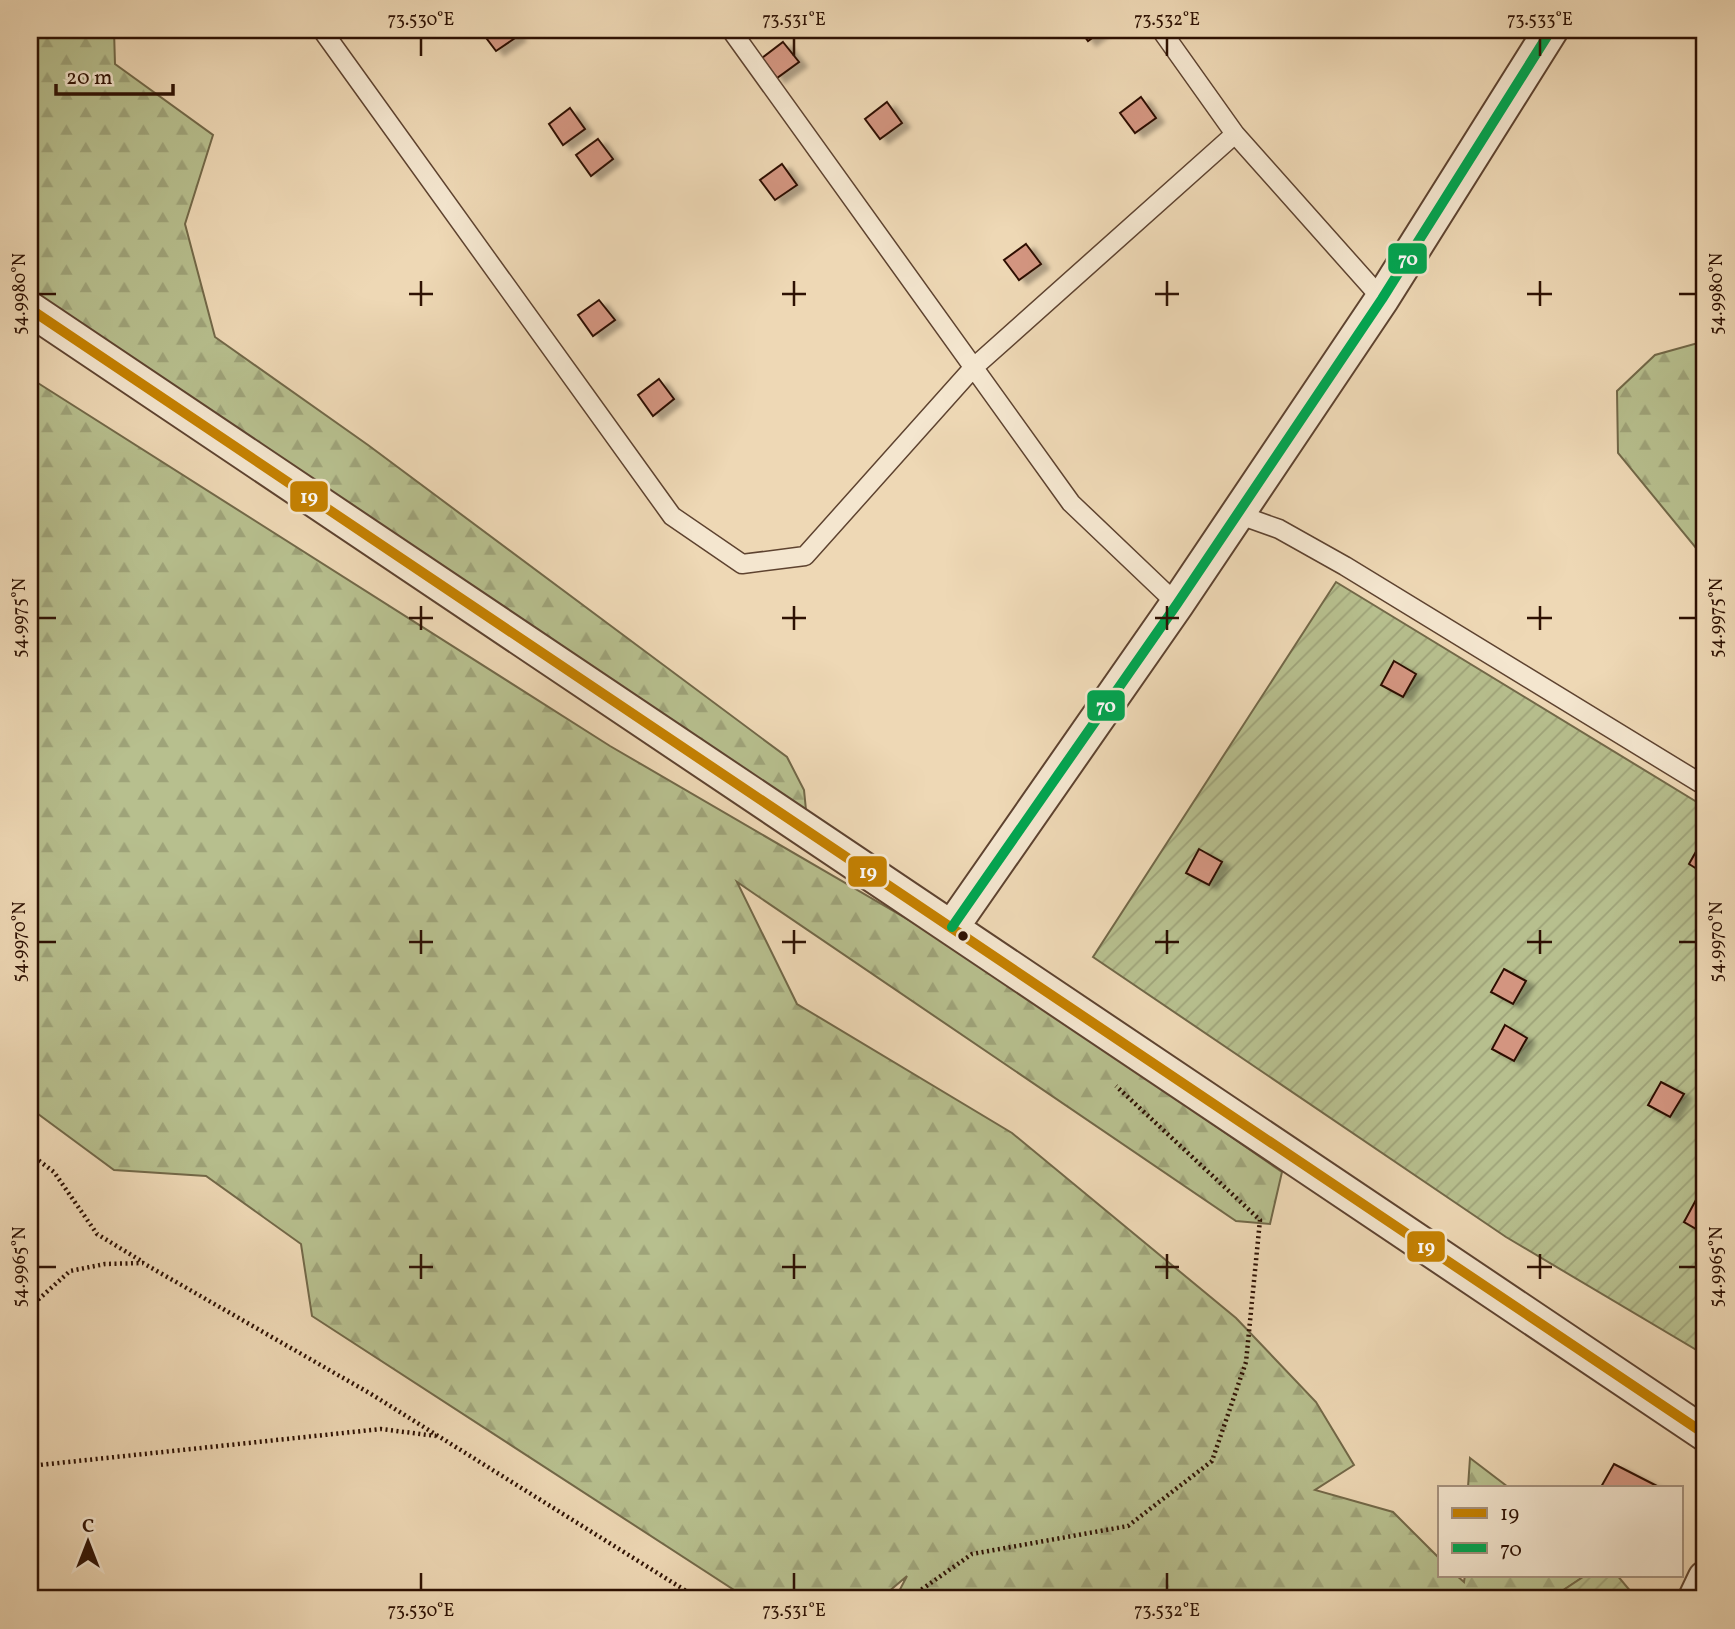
<svg xmlns="http://www.w3.org/2000/svg" width="1735" height="1629" viewBox="0 0 1735 1629" font-family="Vollkorn,serif">
  <defs>
    <pattern id="forest-firs" width="22" height="20" patternUnits="userSpaceOnUse" patternTransform="scale(1.75)"><rect width="22" height="20" fill="#b7bf8e"/><path d="M5 1l3.5 6h-7zM16 11l3.5 6h-7z" fill="#9ea379"/></pattern>
    <pattern id="garden-furrows" width="10" height="10" patternUnits="userSpaceOnUse" patternTransform="scale(1.75)"><rect width="10" height="10" fill="#b7bf8e"/><path d="M-1 1l2-2M0 10L10 0M9 11l2-2" fill="none" stroke="#9ea379"/></pattern>
    <filter id="shadow"><feDropShadow dx="8" dy="4.5" stdDeviation="2" flood-color="#0004"/></filter>
  </defs>
  <rect width="100%" height="100%" fill="#eed8b5"/>
  <filter id="stains"><feTurbulence type="fractalNoise" baseFrequency=".00286" numOctaves="4"/><feColorMatrix values="0 0 0 0 .2 0 0 0 0 .09 0 0 0 0 .02 0 0 0 .5 -.17"/></filter>
  <radialGradient id="worn" r=".72"><stop offset=".6" stop-color="#630" stop-opacity="0"/><stop offset="1" stop-color="#630" stop-opacity=".3"/></radialGradient>
  <path fill="url(#forest-firs)" stroke="#726848" stroke-width="2" d="M 30,30 L 114,30 L 115,64 L 213,135 L 185,224 L 215,337 L 368,445 L 787,757 L 804,790 L 807,820 L 30,301 Z
    M 1705,341 L 1705,559 L 1618,453 L 1617,391 L 1655,355 Z
    M 30,378 L 610,746 L 969,955 L 1282,1172 L 1270,1224 L 1236,1221 L 737,882 L 797,1004 L 1012,1133 L 1236,1318 L 1316,1402 L 1354,1465 L 1315,1490 L 1393,1512 L 1439,1558 L 1439,1575 L 1456,1575 L 1464,1582 L 1465,1575 L 1586,1575 L 1550,1599 L 895,1599 L 907,1576 L 880,1599 L 748,1599 L 312,1316 L 301,1244 L 206,1176 L 114,1170 L 30,1108 Z
    M 1470,1458 L 1508,1487 L 1468,1487 Z"/>
  <path fill="url(#garden-furrows)" stroke="#726848" stroke-width="2" d="M 1336,582 L 1705,807 L 1705,1355 L 1506,1237 L 1093,957 Z
    M 1586,1575 L 1617,1575 L 1637,1599 L 1550,1599 Z"/>
  <path fill="#d39580" stroke="#2e1103" stroke-width="2" filter="url(#shadow)" d="M 482,30 L 513,30 L 518,36 L 496,51 L 481,31 Z
    M 1080,30 L 1103,30 L 1088,41 Z
    M 783,42 L 799,62 L 777,78 L 762,58 Z
    M 1141,97 L 1156,118 L 1135,133 L 1120,113 Z
    M 887,102 L 902,123 L 880,139 L 865,119 Z
    M 570,108 L 585,129 L 563,145 L 549,124 Z
    M 598,139 L 613,159 L 591,176 L 576,155 Z
    M 782,164 L 797,185 L 775,200 L 760,180 Z
    M 1026,244 L 1041,264 L 1019,280 L 1004,260 Z
    M 599,300 L 615,320 L 593,336 L 578,315 Z
    M 659,379 L 674,399 L 653,416 L 638,395 Z
    M 1394,661 L 1416,674 L 1403,697 L 1381,685 Z
    M 1702,841 L 1705,843 L 1705,874 L 1689,864 Z
    M 1199,849 L 1222,862 L 1209,885 L 1186,873 Z
    M 1504,969 L 1526,981 L 1513,1004 L 1491,992 Z
    M 1505,1025 L 1527,1038 L 1514,1061 L 1492,1049 Z
    M 1661,1082 L 1684,1094 L 1670,1117 L 1648,1105 Z
    M 1697,1198 L 1705,1203 L 1705,1234 L 1684,1222 Z
    M 1614,1464 L 1659,1487 L 1601,1487 Z"/>
  <g fill="none" stroke-linecap="round" stroke-linejoin="round">
    <g stroke="#5e4330" stroke-width="21">
      <path id="lane" d="M 322,30 L 672,516 L 742,564 L 805,556 L 973,368 L 1235,134
        M 731,30 L 1071,503 L 1177,604
        M 1161,30 L 1235,134 L 1382,299
        M 1237,514 L 1279,529 L 1345,566 L 1705,786"/>
    </g>
    <g stroke="#5e4330" stroke-width="37">
      <path id="street" d="M 30,309 L 1705,1434
        M 952,927 L 1177,604 L 1382,299 L 1551,30
        M 1695,1599 L 1705,1578"/>
    </g>
    <path stroke="#2e1103" stroke-width="4.5" stroke-dasharray="2 3.5" stroke-linecap="butt" d="M 30,1154 L 54,1172 L 97,1234 L 143,1262
      M 30,1307 L 70,1271 L 105,1264 L 143,1263 L 371,1394 L 699,1599
      M 30,1466 L 381,1429 L 436,1436
      M 908,1599 L 972,1554 L 1128,1526 L 1212,1461 L 1246,1362 L 1260,1220 L 1116,1086"/>
    <use href="#lane" stroke="#f4e6cf" stroke-width="18"/>
    <use href="#street" stroke="#f4e6cf" stroke-width="33"/>
    <g stroke="#f4e6cf" stroke-width="16">
      <path id="bus-1" d="M 30,309 L 1705,1434"/>
    </g>
    <g stroke="#f4e6cf" stroke-width="16">
      <path id="bus-2" d="M 952,927 L 1177,604 L 1382,299 L 1551,30"/>
    </g>
    <use href="#bus-1" stroke="#c58101" stroke-width="10"/>
    <use href="#bus-2" stroke="#00a651" stroke-width="10"/>
  </g>
  <path fill="none" stroke="#2e1103" stroke-width="2.5" d="M 421,38 L 421,56M 794,38 L 794,56M 1167,38 L 1167,56M 1540,38 L 1540,56M 421,281 L 421,306M 794,281 L 794,306M 1167,281 L 1167,306M 1540,281 L 1540,306M 38,294 L 56,294M 409,294 L 433,294M 782,294 L 806,294M 1155,294 L 1179,294M 1527,294 L 1552,294M 1679,294 L 1696,294M 421,606 L 421,630M 794,606 L 794,630M 1167,606 L 1167,630M 1540,606 L 1540,630M 38,618 L 56,618M 409,618 L 433,618M 782,618 L 806,618M 1155,618 L 1179,618M 1527,618 L 1552,618M 1679,618 L 1696,618M 421,930 L 421,954M 794,930 L 794,954M 1167,930 L 1167,954M 1540,930 L 1540,954M 38,942 L 56,942M 409,942 L 433,942M 782,942 L 806,942M 1155,942 L 1179,942M 1527,942 L 1552,942M 1679,942 L 1696,942M 421,1254 L 421,1279M 794,1254 L 794,1279M 1167,1254 L 1167,1279M 1540,1254 L 1540,1279M 38,1267 L 56,1267M 409,1267 L 433,1267M 782,1267 L 806,1267M 1155,1267 L 1179,1267M 1527,1267 L 1552,1267M 1679,1267 L 1696,1267M 421,1573 L 421,1590M 794,1573 L 794,1590M 1167,1573 L 1167,1590"/>
  <circle fill="#2e1103" stroke="#f4e6cf" stroke-width="2.5" cx="963" cy="936" r="6"/>
  <g stroke="#f4e6cf" stroke-width="2.5">
    <rect x="1387" y="242" width="41" height="33" rx="7" fill="#00a651"/>
    <rect x="289" y="480" width="40" height="33" rx="7" fill="#c58101"/>
    <rect x="1086" y="689" width="40" height="33" rx="7" fill="#00a651"/>
    <rect x="847" y="855" width="41" height="33" rx="7" fill="#c58101"/>
    <rect x="1406" y="1230" width="40" height="33" rx="7" fill="#c58101"/>
  </g>
  <g font-size="19" text-anchor="middle" font-weight="bold" fill="#fff">
    <text x="1408" y="265">70</text>
    <text x="309" y="503">19</text>
    <text x="1106" y="712">70</text>
    <text x="868" y="878">19</text>
    <text x="1426" y="1253">19</text>
  </g>
  <rect width="1735" height="1629" fill="none" stroke="#eed8b5" stroke-width="77"/>
  <rect x="1438" y="1486" width="245" height="91" fill="#f4e6cf" stroke="#a5917d" stroke-width="2"/>
  <rect x="1452" y="1508" width="35" height="10" fill="#c58101" stroke="#a5917d" stroke-width="2"/>
  <text x="1500" y="1520" font-size="21" fill="#2e1103">19</text>
  <rect x="1452" y="1543" width="35" height="10" fill="#00a651" stroke="#a5917d" stroke-width="2"/>
  <text x="1500" y="1556" font-size="21" fill="#2e1103">70</text>
  <g transform="translate(88 1542)" stroke="#f4e6cf" stroke-width="5" paint-order="stroke">
  <path d="M0-5L12 26L0 18L-12 26Z" fill="#2e1103"/>
  <text y="-10" font-size="19" font-weight="bold" text-anchor="middle" fill="#2e1103">С</text>
  </g>
  <path d="M56 84v10h117v-10" fill="none" stroke="#2e1103" stroke-width="3.5"/>
  <text x="66" y="84" font-size="21" fill="#2e1103" stroke="#f4e6cf" stroke-width="5" paint-order="stroke">20 m</text>
  <rect x="38" y="38" width="1658" height="1552" fill="none" stroke="#2e1103" stroke-width="2.5"/>
  <g font-size="18" text-anchor="middle" fill="#2e1103">
    <text x="421" y="25">73.530°E</text>
    <text x="794" y="25">73.531°E</text>
    <text x="1167" y="25">73.532°E</text>
    <text x="1540" y="25">73.533°E</text>
    <text transform="translate(19 294) rotate(-90)" y="6">54.9980°N</text>
    <text transform="translate(1716 294) rotate(-90)" y="6">54.9980°N</text>
    <text transform="translate(19 618) rotate(-90)" y="6">54.9975°N</text>
    <text transform="translate(1716 618) rotate(-90)" y="6">54.9975°N</text>
    <text transform="translate(19 942) rotate(-90)" y="6">54.9970°N</text>
    <text transform="translate(1716 942) rotate(-90)" y="6">54.9970°N</text>
    <text transform="translate(19 1267) rotate(-90)" y="6">54.9965°N</text>
    <text transform="translate(1716 1267) rotate(-90)" y="6">54.9965°N</text>
    <text x="421" y="1616">73.530°E</text>
    <text x="794" y="1616">73.531°E</text>
    <text x="1167" y="1616">73.532°E</text>
  </g>
  <rect width="100%" height="100%" filter="url(#stains)"/>
  <rect width="100%" height="100%" fill="url(#worn)"/>
</svg>
